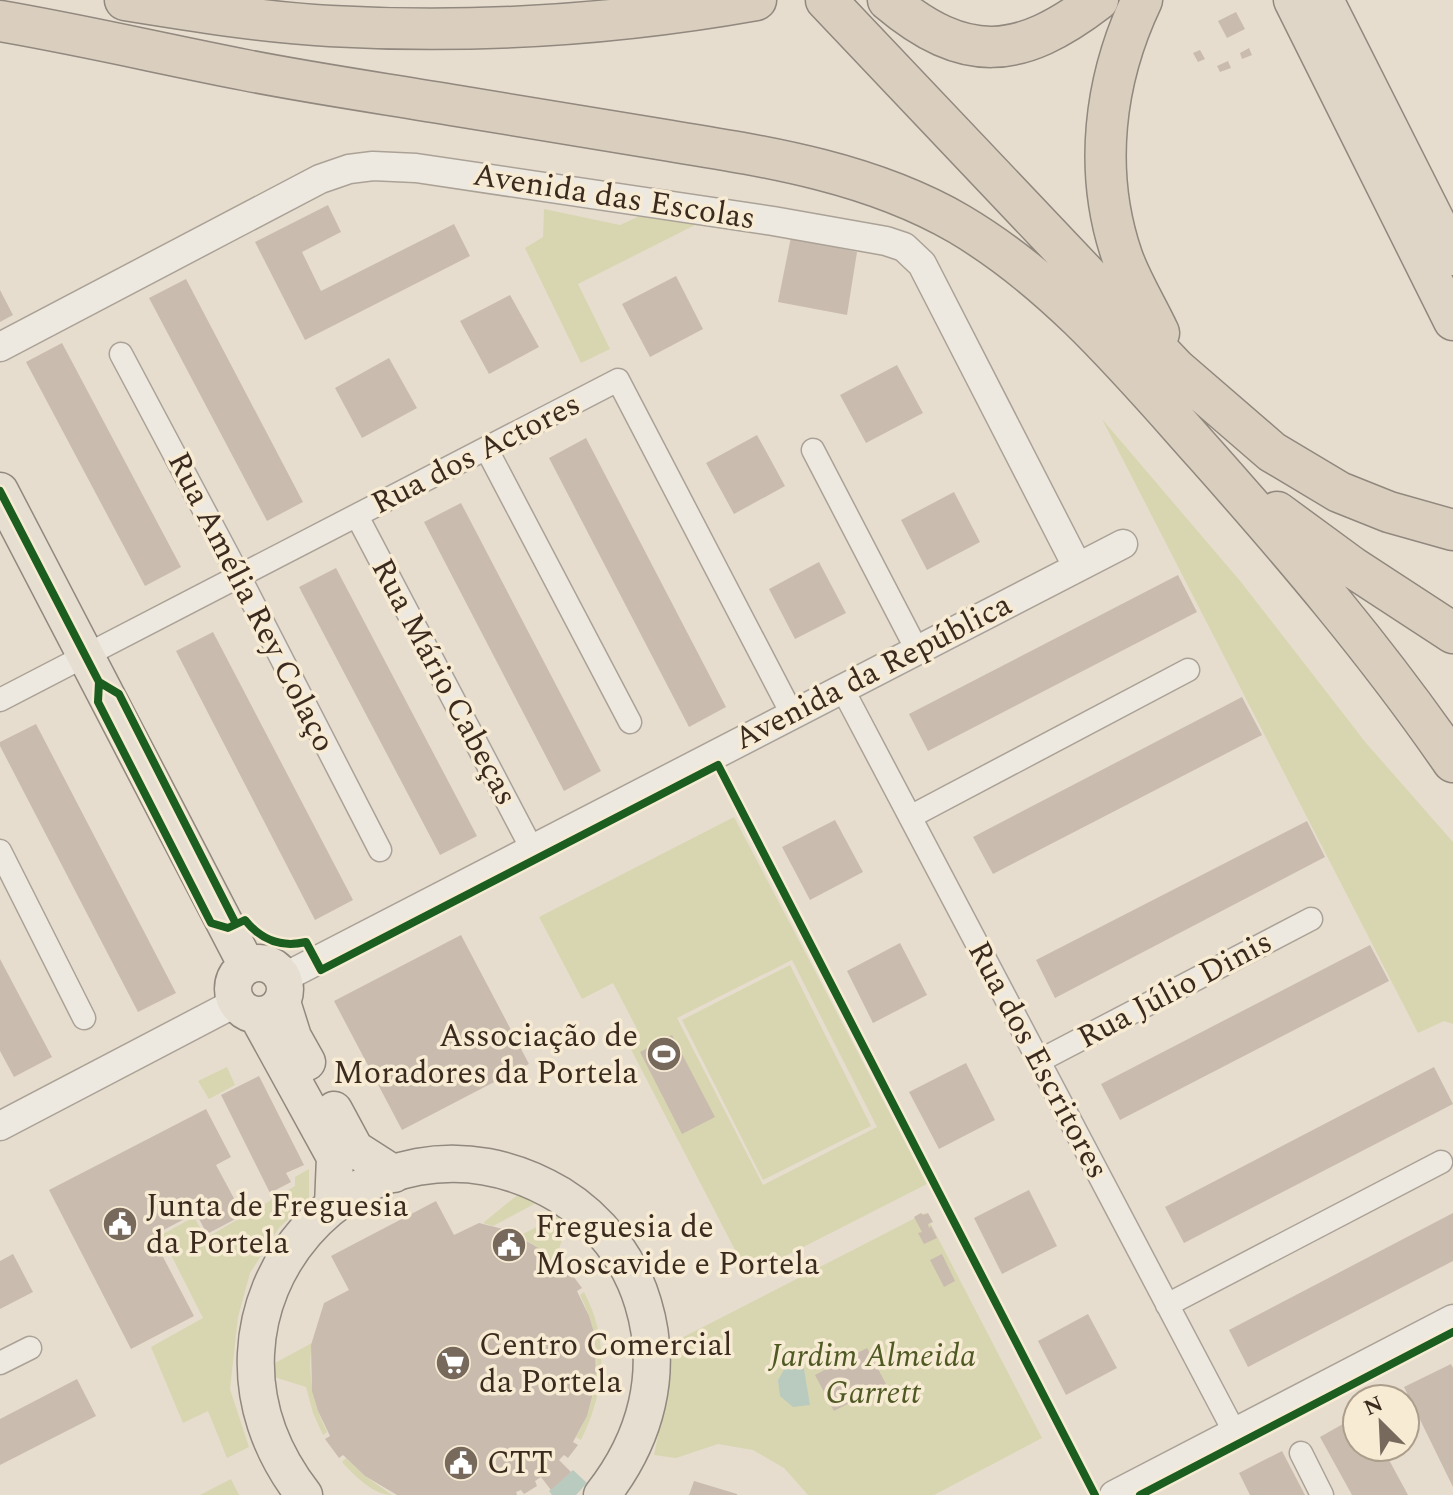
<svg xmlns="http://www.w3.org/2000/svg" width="1453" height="1495" viewBox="0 0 1453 1495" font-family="Spectral,serif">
  <rect width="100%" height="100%" fill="#e6ddce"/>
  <path fill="#d8d6b0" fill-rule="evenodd" d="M 544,209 L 620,225 L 644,214 L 701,222 L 578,284 L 610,349 L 581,363 L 525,248 L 543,237 Z
    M 1102,419 L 1241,582 L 1366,743 L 1453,842 L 1453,1024 L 1444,1021 L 1418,1033 Z
    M 734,817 L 927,1184 L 748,1275 L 624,1036 L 637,1029 L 613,983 L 582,999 L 539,917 ZM 792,960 L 877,1127 L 763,1185 L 677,1018 Z
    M 790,965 L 871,1126 L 763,1180 L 682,1020 Z
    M 227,1067 L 235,1085 L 209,1099 L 198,1081 Z
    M 309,1169 L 309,1199 L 279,1228 L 250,1273 L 238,1317 L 230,1389 L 249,1447 L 227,1458 L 208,1411 L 183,1423 L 151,1347 L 203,1318 L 161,1235 L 194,1217 L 206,1238 L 295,1186 L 295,1177 Z
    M 520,1193 L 538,1202 L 493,1226 L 483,1223 Z
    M 925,1213 L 1042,1438 L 934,1495 L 808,1495 L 784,1468 L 753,1450 L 718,1444 L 676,1458 L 654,1455 L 668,1386 L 666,1346 Z
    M 560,1215 L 568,1220 L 557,1256 L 565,1265 L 561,1269 L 542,1250 L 519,1236 Z
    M 584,1292 C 610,1341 605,1392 581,1440 L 576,1437 C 602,1393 603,1340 580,1295 Z
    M 312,1343 C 307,1374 313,1405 327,1432 L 323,1435 L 313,1413 L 306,1387 L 274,1377 L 271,1365 Z
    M 346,1458 L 365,1476 L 392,1495 C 373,1495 354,1475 342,1462 Z
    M 231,1479 L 239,1495 L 200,1495 Z"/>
  <path fill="#b9cbbf" d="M 803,1363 L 810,1405 L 793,1407 L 780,1396 L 778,1380 L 785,1368 Z
    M 573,1470 L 587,1483 L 576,1495 L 552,1495 L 549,1491 Z"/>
  <path fill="#cabbaf" d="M 1236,12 L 1245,29 L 1227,38 L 1218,21 Z
    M 1249,48 L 1252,55 L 1242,59 L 1240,53 Z
    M 1200,50 L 1205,59 L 1198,62 L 1193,53 Z
    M 1228,61 L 1231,68 L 1220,72 L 1217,66 Z
    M 328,205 L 341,232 L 302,252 L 321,291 L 454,224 L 470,256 L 305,340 L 255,242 Z
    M 791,237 L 857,252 L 847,315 L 778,302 Z
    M 676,276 L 703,329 L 650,357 L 622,304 Z
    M 186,279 L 303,502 L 267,521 L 149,298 Z
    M 0,290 L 13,315 L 0,322 Z
    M 510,295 L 539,347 L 489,374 L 460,321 Z
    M 62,343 L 181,567 L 145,586 L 26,362 Z
    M 389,358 L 417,408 L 362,438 L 335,388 Z
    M 897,365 L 923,413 L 866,443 L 840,395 Z
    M 757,435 L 785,486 L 734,514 L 706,463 Z
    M 586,438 L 726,707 L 689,727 L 549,458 Z
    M 954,492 L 980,542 L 927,570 L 901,520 Z
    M 461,503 L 601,771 L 564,791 L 424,522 Z
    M 819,562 L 846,613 L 795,639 L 769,589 Z
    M 336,568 L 477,836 L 440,855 L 299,587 Z
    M 1178,575 L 1197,612 L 928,751 L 909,714 Z
    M 213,632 L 353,900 L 315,920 L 176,651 Z
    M 1242,697 L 1262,735 L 993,874 L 973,837 Z
    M 36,724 L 176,993 L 138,1012 L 0,746 L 0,742 Z
    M 835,820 L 863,872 L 810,900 L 782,847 Z
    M 1307,821 L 1325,857 L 1055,998 L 1036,960 Z
    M 461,935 L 529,1064 L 402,1130 L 334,1001 Z
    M 900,943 L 927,995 L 873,1023 L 847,971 Z
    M 1370,945 L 1389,981 L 1120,1120 L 1101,1084 Z
    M 0,959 L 52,1057 L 14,1077 L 0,1051 Z
    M 672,1035 L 715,1117 L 682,1134 L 640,1052 Z
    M 966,1063 L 995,1120 L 939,1149 L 909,1092 Z
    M 1434,1067 L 1453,1104 L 1184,1243 L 1165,1207 Z
    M 259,1076 L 304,1165 L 286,1173 L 291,1182 L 270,1193 L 221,1095 Z
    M 206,1109 L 231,1157 L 216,1165 L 243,1215 L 207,1234 L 196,1213 L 152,1236 L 194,1316 L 131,1349 L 49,1190 Z
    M 1029,1190 L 1057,1246 L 1002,1274 L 974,1218 Z
    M 436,1201 L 454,1235 L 479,1223 L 507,1230 L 542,1250 L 564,1272 L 568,1269 L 582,1288 L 577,1291 L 589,1316 L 595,1336 L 596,1382 L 587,1416 L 573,1442 L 578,1445 L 568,1458 L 564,1455 L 559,1460 L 571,1472 L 551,1490 L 541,1477 L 535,1481 L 537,1486 L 524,1494 L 521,1490 L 516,1492 L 517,1495 L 397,1495 L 365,1476 L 343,1455 L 339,1458 L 325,1439 L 330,1436 L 318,1411 L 312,1391 L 311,1345 L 324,1303 L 349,1290 L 331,1256 Z
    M 921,1213 L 923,1215 L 928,1213 L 933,1222 L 928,1224 L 929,1228 L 931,1226 L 937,1238 L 924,1244 L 918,1233 L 922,1232 L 914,1217 Z
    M 1453,1213 L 1453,1261 L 1248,1367 L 1229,1330 Z
    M 13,1254 L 33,1292 L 0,1309 L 0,1261 Z
    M 942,1254 L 955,1281 L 944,1287 L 930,1260 Z
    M 1088,1314 L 1117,1368 L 1066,1395 L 1038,1341 Z
    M 867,1348 L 886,1384 L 834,1411 L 815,1375 Z
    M 1451,1364 L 1453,1368 L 1453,1487 L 1404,1387 Z
    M 77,1379 L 96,1416 L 0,1465 L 0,1419 Z
    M 1357,1416 L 1357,1447 L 1382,1447 L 1408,1495 L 1352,1495 L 1320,1437 Z
    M 1282,1451 L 1305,1495 L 1250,1495 L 1239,1473 Z
    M 694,1481 L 737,1494 L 737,1495 L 689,1495 Z"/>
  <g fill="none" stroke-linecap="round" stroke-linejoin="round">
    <g stroke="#aba297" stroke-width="25">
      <path id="minor" d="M 121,354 L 239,576 L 380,850
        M 487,450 L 630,722
        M 813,450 L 917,650
        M 357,516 L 532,849
        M 842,688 L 1234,1431
        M 0,700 L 618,380 L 792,714
        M 910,817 L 1188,670
        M 0,851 L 84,1018
        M 1039,1061 L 1311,919
        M 1167,1305 L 1441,1162
        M 0,1363 L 30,1348
        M 1301,1453 L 1322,1495"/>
    </g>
    <g stroke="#aba297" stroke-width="31">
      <path id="tertiary" d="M 0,347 L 320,179 L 349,169 L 373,166 L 416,168 L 773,221 L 886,241 L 904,247 L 922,264 L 1077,566
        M 283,978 L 1123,544
        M 0,1126 L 237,1002
        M 1114,1495 L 1453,1319"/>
    </g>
    <g stroke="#91887e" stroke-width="39">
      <path id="primary" d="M 0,491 L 247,966
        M233 989a26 26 0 1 1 52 0a26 26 0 1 1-52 0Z
        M 282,1002 L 293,1037 L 307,1062
        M 257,1015 L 335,1157 L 333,1206
        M 334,1110 L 355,1149 L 394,1174
        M 304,1495 C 160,1310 366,1079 560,1195 C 599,1219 630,1259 643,1303 C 664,1372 646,1439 602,1495"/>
    </g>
    <g stroke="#91887e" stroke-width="41">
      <path id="trunk" d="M 1293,0 L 1453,321
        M 1324,0 L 1453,256"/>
    </g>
    <g stroke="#91887e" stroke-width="43">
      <path id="motorway" d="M 125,0 C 193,11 261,22 330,26 C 473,34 615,25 756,0
        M 826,0 L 1176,369 L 1272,452 L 1339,492 L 1389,512 L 1453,530
        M 888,0 C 965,65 1020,60 1098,0
        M 1142,0 C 1104,80 1093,171 1122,256 C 1131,282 1147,307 1159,333
        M 0,21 C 82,35 163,54 245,70 C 316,84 387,94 458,106 C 529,117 600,129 671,141 C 770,157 871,173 959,224 C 1057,282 1130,370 1204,453 C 1292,552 1378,653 1453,762
        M 1277,512 L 1352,567 L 1453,633"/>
    </g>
    <use href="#minor" stroke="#eee9e0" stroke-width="22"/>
    <use href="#tertiary" stroke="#eee9e0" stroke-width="28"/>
    <use href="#primary" stroke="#e6ded1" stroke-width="36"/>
    <use href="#trunk" stroke="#e0d6c8" stroke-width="38"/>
    <use href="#motorway" stroke="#dacebf" stroke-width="40"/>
    <g stroke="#f7ebd4" stroke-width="13">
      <path id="cycleway" d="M 0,491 L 99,682
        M 99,682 L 98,702 L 211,923 L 228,928 L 245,920 C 261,940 281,948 306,942 L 321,970 L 718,765 L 1095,1495
        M 99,682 L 119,694 L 236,924
        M 1140,1495 L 1453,1332"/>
    </g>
    <use href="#cycleway" stroke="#1b5e20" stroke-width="8"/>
  </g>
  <defs>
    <g id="stadium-disc" transform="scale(1.8)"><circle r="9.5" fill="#77695c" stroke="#f7ebd4"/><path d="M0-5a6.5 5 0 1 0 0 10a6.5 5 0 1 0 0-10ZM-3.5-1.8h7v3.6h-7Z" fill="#fff"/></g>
    <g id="civic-disc" transform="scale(1.8)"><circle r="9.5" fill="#77695c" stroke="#f7ebd4"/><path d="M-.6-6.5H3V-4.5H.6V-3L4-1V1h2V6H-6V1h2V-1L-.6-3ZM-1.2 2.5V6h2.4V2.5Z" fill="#fff"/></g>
    <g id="supermarket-disc" transform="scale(1.8)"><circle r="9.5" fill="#77695c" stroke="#f7ebd4"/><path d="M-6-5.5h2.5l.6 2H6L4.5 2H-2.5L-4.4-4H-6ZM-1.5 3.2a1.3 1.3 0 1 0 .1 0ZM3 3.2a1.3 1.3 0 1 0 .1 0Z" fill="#fff"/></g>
  </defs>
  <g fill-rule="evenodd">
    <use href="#stadium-disc" x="664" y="1054"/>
    <use href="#civic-disc" x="120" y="1224"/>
    <use href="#civic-disc" x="509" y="1245"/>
    <use href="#supermarket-disc" x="453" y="1363"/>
    <use href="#civic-disc" x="461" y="1463"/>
  </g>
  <g text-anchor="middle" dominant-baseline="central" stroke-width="7" stroke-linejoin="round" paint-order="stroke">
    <g font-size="32" fill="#3b2a1e" stroke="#f7ebd4">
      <text transform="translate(614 197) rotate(9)">Avenida das Escolas</text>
      <text transform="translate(476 454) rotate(-27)">Rua dos Actores</text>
      <text transform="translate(251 602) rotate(63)">Rua Amélia Rey Colaço</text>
      <text transform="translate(873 672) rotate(-27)">Avenida da República</text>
      <text transform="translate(444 682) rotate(62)">Rua Mário Cabeças</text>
      <text transform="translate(1175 990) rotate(-28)">Rua Júlio Dinis</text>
      <text transform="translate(1038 1060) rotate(62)">Rua dos Escritores</text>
    </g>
    <g font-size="32" fill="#3b2a1e" stroke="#f7ebd4" text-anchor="start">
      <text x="638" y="1036" text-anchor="end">Associação de<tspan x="638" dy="37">Moradores da Portela</tspan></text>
      <text x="146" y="1206">Junta de Freguesia<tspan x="146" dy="37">da Portela</tspan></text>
      <text x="535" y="1227">Freguesia de<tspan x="535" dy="37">Moscavide e Portela</tspan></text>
      <text x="479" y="1345">Centro Comercial<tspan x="479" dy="37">da Portela</tspan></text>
      <text x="487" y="1463">CTT</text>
    </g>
    <g font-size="32" font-style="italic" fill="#4f5923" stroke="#f7ebd4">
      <text x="873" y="1356">Jardim Almeida<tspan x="873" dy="37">Garrett</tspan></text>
    </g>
  </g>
  <g transform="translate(1381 1423) rotate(336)"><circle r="38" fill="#f7ebd4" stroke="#ac9e8b" stroke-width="2"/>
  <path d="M0-6L14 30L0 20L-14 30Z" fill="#77695c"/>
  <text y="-12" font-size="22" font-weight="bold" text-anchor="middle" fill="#3b2a1e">N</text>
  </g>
</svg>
